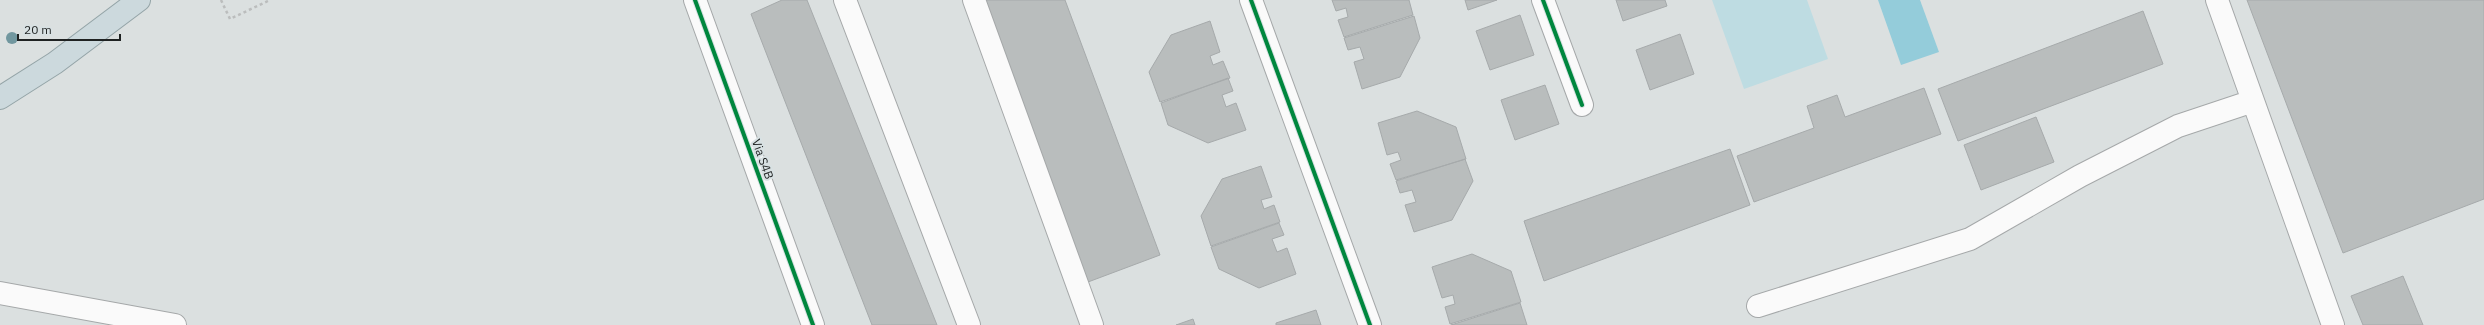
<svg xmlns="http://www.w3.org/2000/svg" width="2484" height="325" viewBox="0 0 2484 325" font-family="'IBM Plex Sans',sans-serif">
  <rect width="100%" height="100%" fill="#dbe0e0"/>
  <path fill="#bedce2" d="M 1712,0 L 1807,0 L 1828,59 L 1744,89 Z"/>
  <path fill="#94ccda" d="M 1878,0 L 1920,0 L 1939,52 L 1901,65 Z"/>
  <path fill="#b9bdbd" stroke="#a6aaab" d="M 782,0 L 807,0 L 937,325 L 872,325 L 751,14 Z
    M 984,0 L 1065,0 L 1160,255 L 1088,282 Z
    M 1332,0 L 1409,0 L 1413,15 L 1344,37 L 1338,20 L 1348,17 L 1346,8 L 1336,11 Z
    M 1465,0 L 1497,0 L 1468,10 Z
    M 1616,0 L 1665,0 L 1667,6 L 1623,21 Z
    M 2247,0 L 2484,0 L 2484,199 L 2343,253 Z
    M 2143,11 L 2163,64 L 1958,141 L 1938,89 Z
    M 1520,15 L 1534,55 L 1490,70 L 1476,31 Z
    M 1414,16 L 1420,38 L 1400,77 L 1362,89 L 1354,62 L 1364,59 L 1360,47 L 1348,50 L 1344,38 Z
    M 1210,21 L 1220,52 L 1210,56 L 1213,65 L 1223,61 L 1230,78 L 1160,102 L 1149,72 L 1171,35 Z
    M 1680,34 L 1694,74 L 1650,90 L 1636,50 Z
    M 1228,78 L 1233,91 L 1222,95 L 1226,107 L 1236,103 L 1246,130 L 1208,143 L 1168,125 L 1161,103 Z
    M 1545,85 L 1559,124 L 1515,140 L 1501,100 Z
    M 1924,88 L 1941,134 L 1754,202 L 1737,156 L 1814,128 L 1807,106 L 1837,95 L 1845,117 Z
    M 1417,111 L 1456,127 L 1466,159 L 1396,180 L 1390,164 L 1401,160 L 1398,152 L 1387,155 L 1378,123 Z
    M 2036,117 L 2054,162 L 1981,190 L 1964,145 Z
    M 1730,149 L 1750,205 L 1544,281 L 1524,221 Z
    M 1465,159 L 1473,181 L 1452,220 L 1414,232 L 1405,205 L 1416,202 L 1412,190 L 1400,193 L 1396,181 Z
    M 1261,166 L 1272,197 L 1261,200 L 1264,209 L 1274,205 L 1280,222 L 1211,246 L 1201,216 L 1222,179 Z
    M 1279,223 L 1284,235 L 1272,239 L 1277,252 L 1287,248 L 1296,274 L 1259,288 L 1219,269 L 1211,247 Z
    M 1472,254 L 1511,271 L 1521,302 L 1450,324 L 1445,307 L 1455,304 L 1453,295 L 1442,298 L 1432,267 Z
    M 2403,276 L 2423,325 L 2363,325 L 2351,296 Z
    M 1520,303 L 1527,325 L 1451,325 Z
    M 1316,310 L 1321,325 L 1276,325 L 1276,323 Z
    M 1193,319 L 1195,325 L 1176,325 Z"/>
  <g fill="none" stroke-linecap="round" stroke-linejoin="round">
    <g stroke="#a5a8a9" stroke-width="24">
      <path id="minor" d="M 695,0 L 813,325
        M 845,0 L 969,325
        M 974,0 L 1092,325
        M 1251,0 L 1370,325
        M 1543,0 L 1582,105
        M 2217,0 L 2333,325
        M 0,293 L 175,325
        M 1758,306 L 1970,239 L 2080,176 L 2178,126 L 2253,101"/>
    </g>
    <g stroke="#94a4a7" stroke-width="24">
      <path id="highway" d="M 0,98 L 55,63 L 139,0"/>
    </g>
    <path stroke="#bbbdbd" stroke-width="2.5" stroke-dasharray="3 3" stroke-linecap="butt" d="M 221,0 L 230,19 L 270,0"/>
    <use href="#minor" stroke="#fafafa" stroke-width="22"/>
    <use href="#highway" stroke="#ccd9dd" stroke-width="22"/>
    <g stroke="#d8e1e3" stroke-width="6">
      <path id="cycleway" d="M 695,0 L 813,325
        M 1251,0 L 1370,325
        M 1543,0 L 1582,105"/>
    </g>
    <use href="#cycleway" stroke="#00873e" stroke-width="4"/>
  </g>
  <circle fill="#71979f" cx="12" cy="38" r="6"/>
  <g text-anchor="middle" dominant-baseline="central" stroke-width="4" stroke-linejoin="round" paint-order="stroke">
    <g font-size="12" fill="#1f2222" stroke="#d8e1e3">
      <text transform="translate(763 159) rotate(70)">Via S4B</text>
    </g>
  </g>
  <path d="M18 34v6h102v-6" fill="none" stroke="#1f2222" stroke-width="2"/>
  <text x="24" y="34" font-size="12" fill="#1f2222" stroke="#d8e1e3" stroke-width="3" paint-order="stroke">20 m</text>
</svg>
